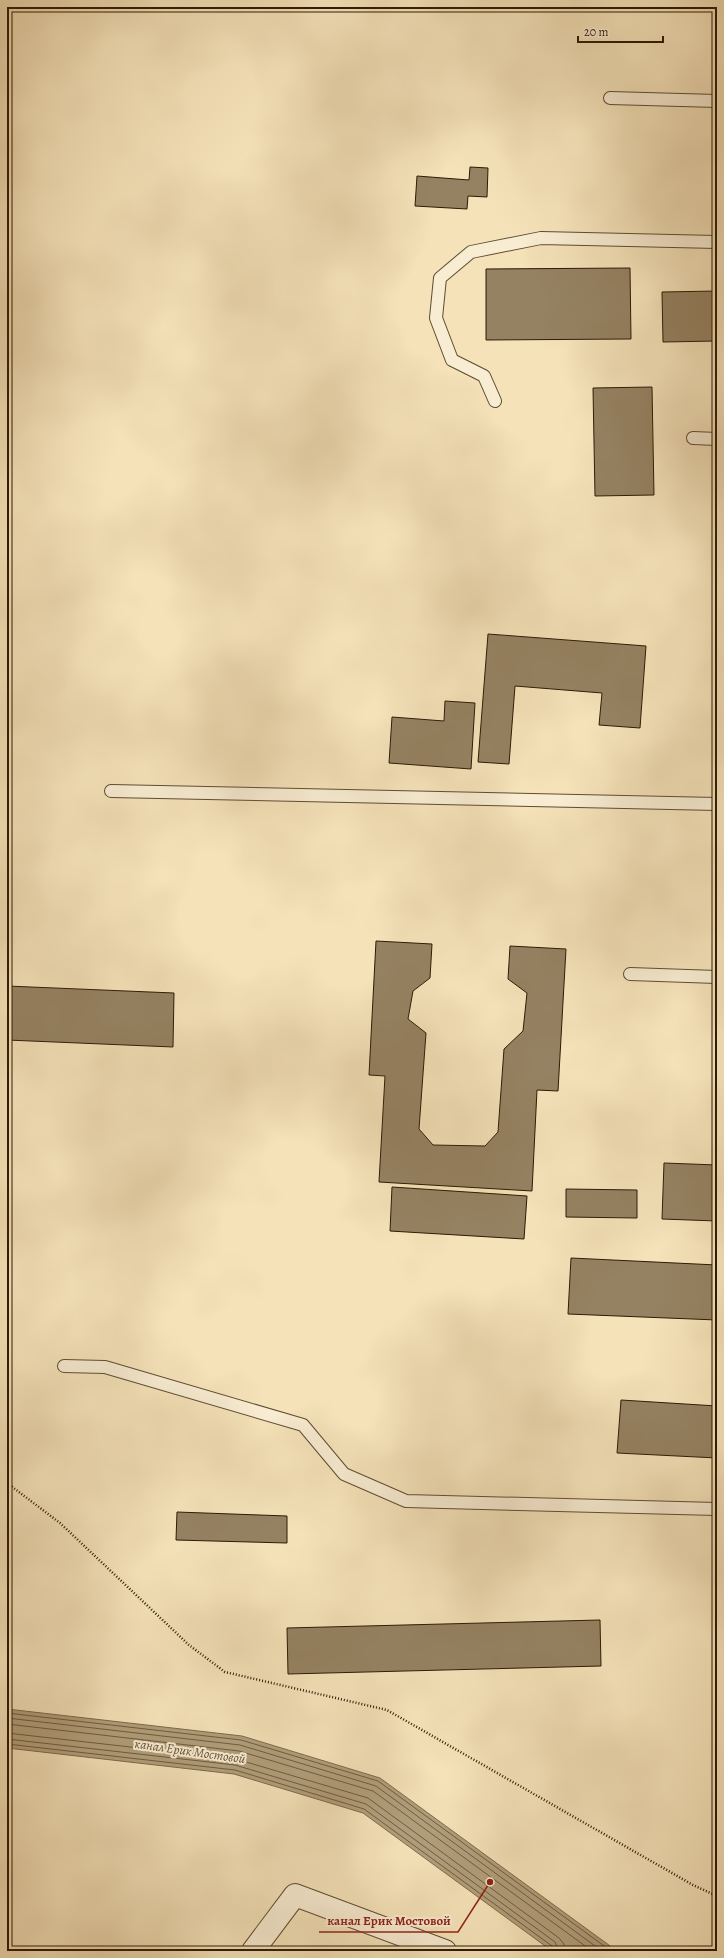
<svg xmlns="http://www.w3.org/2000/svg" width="724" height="1958" viewBox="0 0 724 1958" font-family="Alegreya,serif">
  <rect width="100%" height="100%" fill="#f5e2b9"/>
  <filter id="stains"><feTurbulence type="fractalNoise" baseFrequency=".005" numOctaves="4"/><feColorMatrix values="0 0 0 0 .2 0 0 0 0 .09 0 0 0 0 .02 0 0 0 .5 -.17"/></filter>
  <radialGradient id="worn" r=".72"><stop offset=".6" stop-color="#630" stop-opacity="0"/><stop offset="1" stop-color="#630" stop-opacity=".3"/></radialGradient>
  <path fill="#b19e7b" stroke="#7c6a4b" d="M 7,1709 L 242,1736 L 380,1778 L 617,1951 L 552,1951 L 363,1813 L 234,1774 L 7,1748 Z"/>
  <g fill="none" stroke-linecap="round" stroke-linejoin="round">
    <path stroke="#6e5c40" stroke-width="1" d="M 7,1713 L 241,1740 L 378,1781 L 611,1951
      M 7,1718 L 240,1745 L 376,1786 L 602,1951
      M 7,1724 L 239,1751 L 373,1791 L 592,1951
      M 7,1733 L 236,1759 L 368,1798 L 559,1938 L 564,1944 L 565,1951
      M 7,1739 L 235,1765 L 366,1804 L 555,1942 L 559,1951
      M 7,1744 L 235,1770 L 364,1809 L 552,1946 L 554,1951"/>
  </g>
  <path fill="#958262" stroke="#2c1b04" d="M 470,167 L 488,168 L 487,197 L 468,196 L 467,209 L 415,206 L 417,176 L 469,180 Z
    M 630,268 L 631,339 L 486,340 L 486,269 Z
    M 717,291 L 717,341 L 663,342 L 662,292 Z
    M 652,387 L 654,495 L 595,496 L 593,388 Z
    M 488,634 L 646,646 L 640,728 L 599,725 L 602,693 L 515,686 L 509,764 L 478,762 Z
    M 445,701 L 475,703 L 471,769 L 389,763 L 392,717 L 444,721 Z
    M 376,941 L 432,944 L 430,978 L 413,991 L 408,1019 L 426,1033 L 419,1129 L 433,1145 L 485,1146 L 498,1132 L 504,1049 L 523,1031 L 527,993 L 508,979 L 510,946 L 566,949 L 558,1091 L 537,1090 L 532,1191 L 379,1182 L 385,1076 L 369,1075 Z
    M 7,986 L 174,993 L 173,1047 L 7,1040 Z
    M 664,1163 L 717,1165 L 717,1221 L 662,1219 Z
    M 392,1187 L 527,1196 L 524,1239 L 390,1231 Z
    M 566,1189 L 637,1190 L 637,1218 L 566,1217 Z
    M 571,1258 L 717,1265 L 717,1320 L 568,1314 Z
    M 621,1400 L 717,1406 L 717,1458 L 617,1453 Z
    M 177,1512 L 287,1516 L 287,1543 L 176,1540 Z
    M 600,1620 L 601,1666 L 288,1674 L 287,1628 Z"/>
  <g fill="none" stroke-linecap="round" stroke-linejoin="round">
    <g stroke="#5e4d31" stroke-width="14">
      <path id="service" d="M 610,98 L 717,101
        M 495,401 L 484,376 L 452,360 L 436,318 L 440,278 L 471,252 L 541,238 L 717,242
        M 693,438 L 717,439
        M 111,791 L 717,804
        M 630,974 L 717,977
        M 64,1366 L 105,1367 L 303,1425 L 344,1474 L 406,1501 L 717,1509"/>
    </g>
    <g stroke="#5e4d31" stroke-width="24">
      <path id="minor" d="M 253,1951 L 295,1895 L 445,1951"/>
    </g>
    <path stroke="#2c1b04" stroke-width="2.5" stroke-dasharray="1 2" stroke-linecap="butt" d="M 7,1483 L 60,1523 L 189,1645 L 225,1672 L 387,1710 L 693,1885 L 717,1896"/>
    <use href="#service" stroke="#f8ecd2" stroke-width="12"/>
    <use href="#minor" stroke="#f8ecd2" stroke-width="22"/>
  </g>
  <g text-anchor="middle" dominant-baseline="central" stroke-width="4" stroke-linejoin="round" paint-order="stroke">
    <g font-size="13" font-style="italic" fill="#614f34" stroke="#f8ecd2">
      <text transform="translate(190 1751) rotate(8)">канал Ерик Мостовой</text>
    </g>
  </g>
  <path fill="none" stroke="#8f2418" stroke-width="1.5" d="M490 1882L458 1932H319"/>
  <circle fill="#8f2418" stroke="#f8ecd2" stroke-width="1.5" cx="490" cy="1882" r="4"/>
  <g font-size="13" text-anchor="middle" font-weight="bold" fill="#8f2418" stroke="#f8ecd2" stroke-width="4" stroke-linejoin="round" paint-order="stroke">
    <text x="389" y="1925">канал Ерик Мостовой</text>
  </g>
  <rect width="724" height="1958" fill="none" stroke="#f5e2b9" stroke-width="24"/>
  <rect x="8" y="8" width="708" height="1942" fill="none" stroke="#2c1b04" stroke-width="2"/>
  <rect x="12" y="12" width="700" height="1934" fill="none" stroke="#2c1b04"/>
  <path d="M578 36v6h85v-6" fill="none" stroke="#2c1b04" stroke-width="2"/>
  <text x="584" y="36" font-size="12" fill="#2c1b04" stroke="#f8ecd2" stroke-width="3" paint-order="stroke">20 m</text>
  <rect width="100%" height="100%" filter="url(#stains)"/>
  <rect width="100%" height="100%" fill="url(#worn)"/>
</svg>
